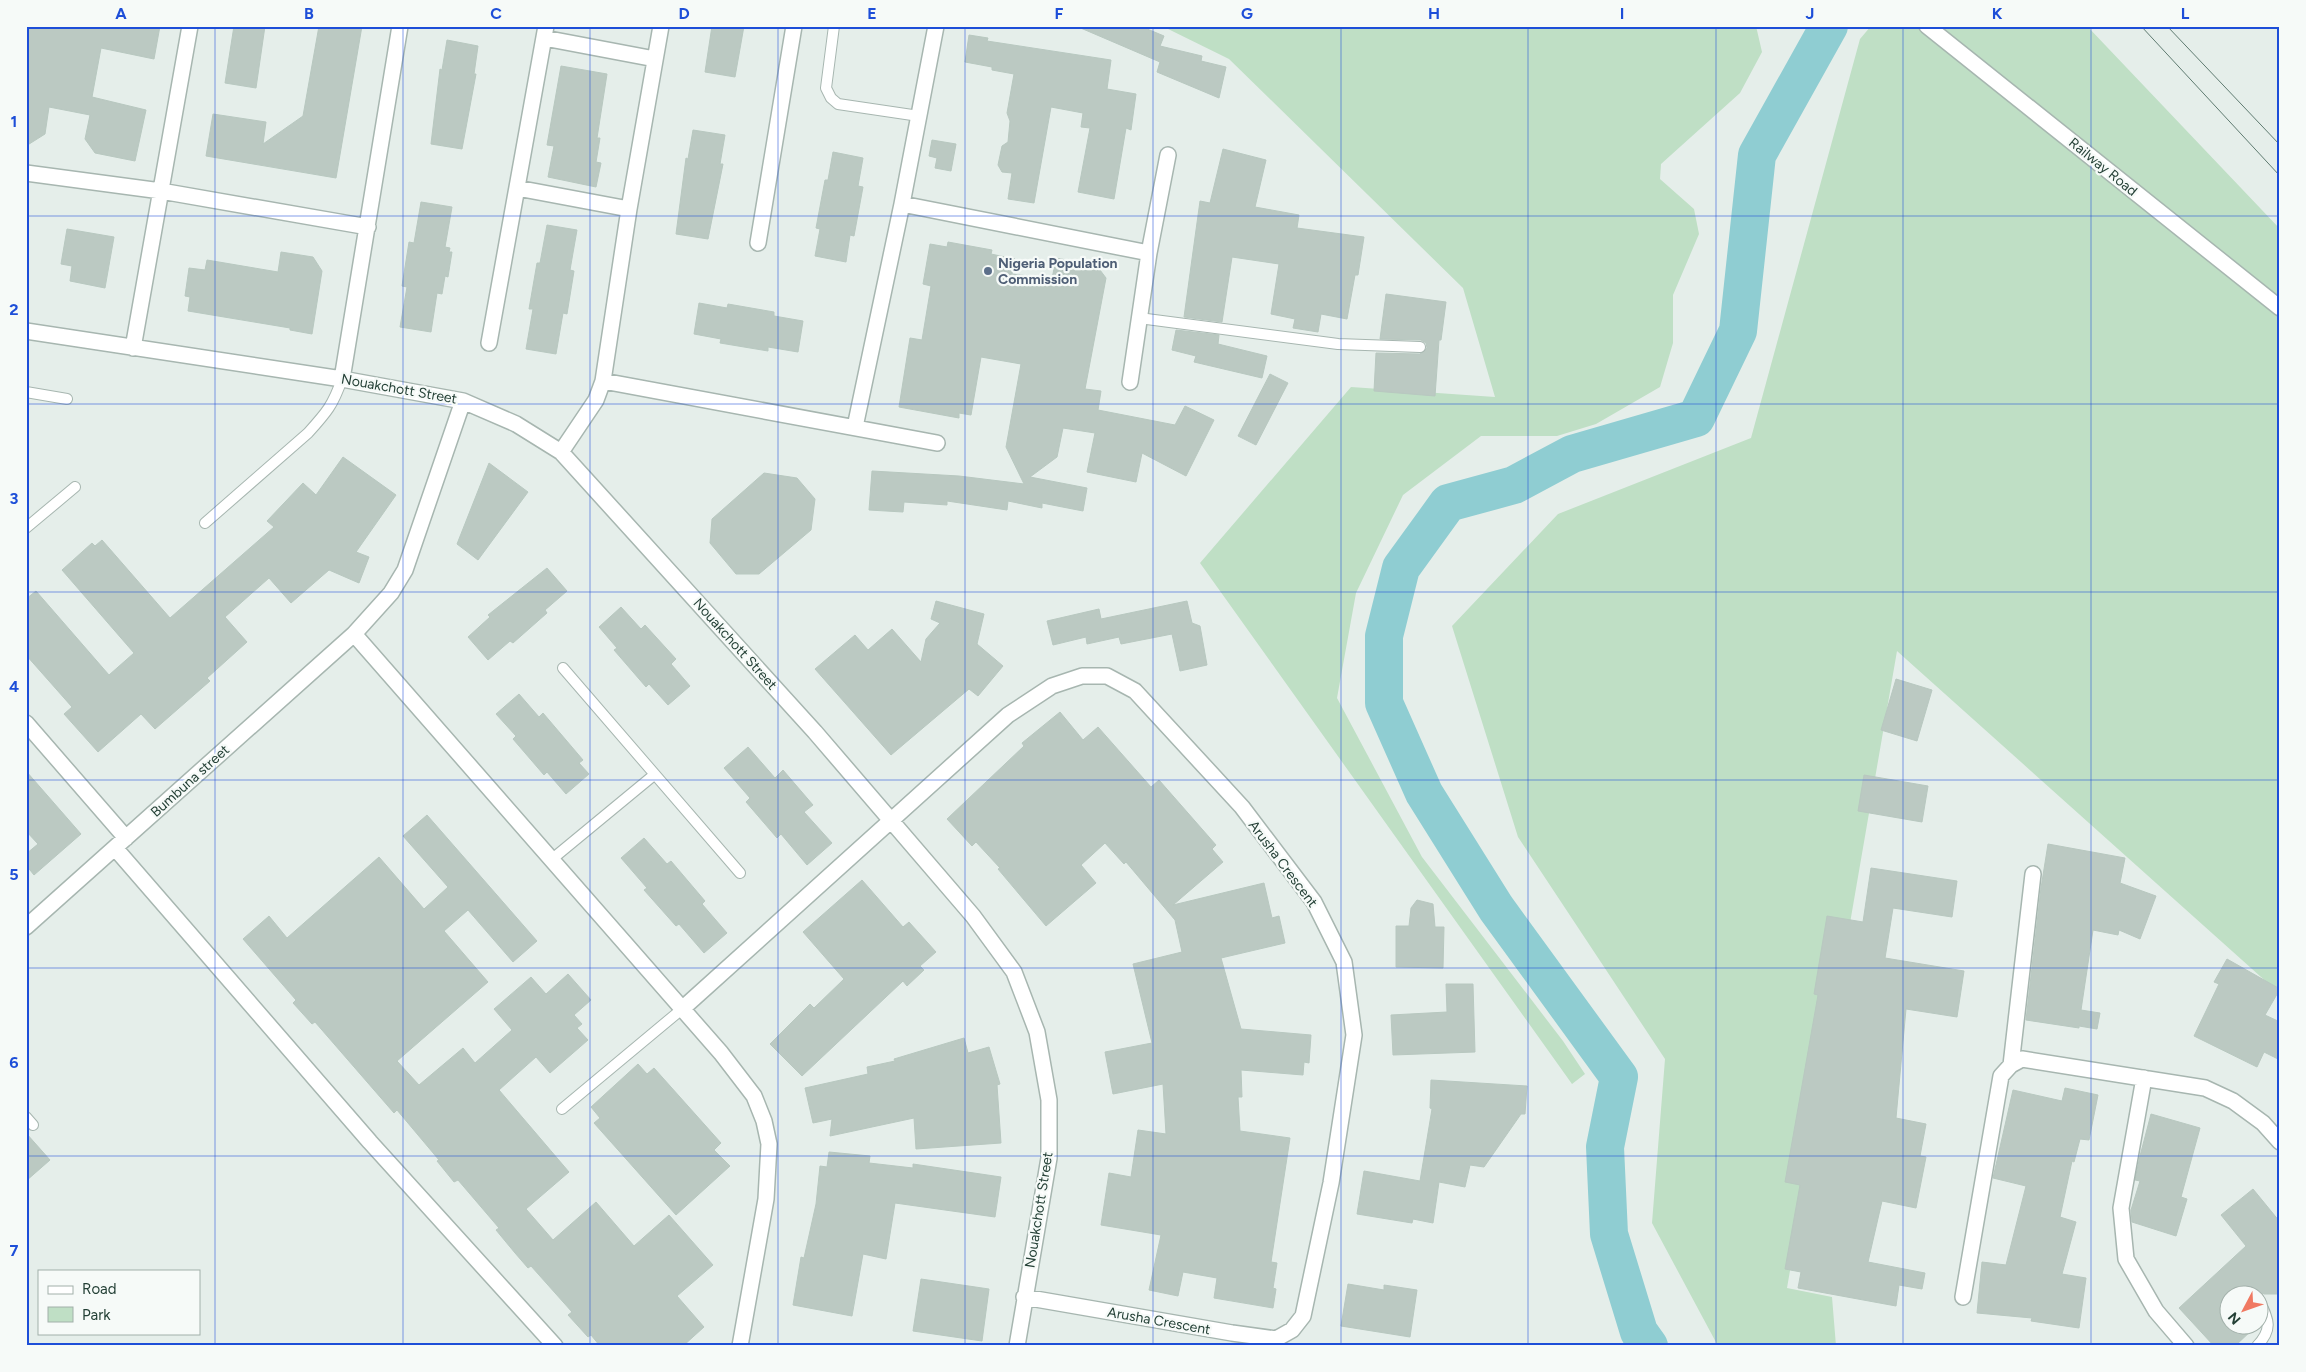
<svg xmlns="http://www.w3.org/2000/svg" width="2306" height="1372" viewBox="0 0 2306 1372" font-family="Figtree,sans-serif">
  <rect width="100%" height="100%" fill="#e5eeea"/>
  <path fill="#bfdfc5" d="M 1162,26 L 1756,26 L 1762,52 L 1740,93 L 1661,164 L 1660,179 L 1694,209 L 1699,234 L 1673,295 L 1673,343 L 1660,387 L 1596,424 L 1557,436 L 1481,436 L 1403,495 L 1356,593 L 1337,698 L 1422,857 L 1563,1041 L 1585,1074 L 1572,1084 L 1200,563 L 1351,387 L 1495,397 L 1463,288 L 1229,59 Z
    M 1871,26 L 2087,26 L 2280,229 L 2280,994 L 1897,651 L 1787,1288 L 1832,1297 L 1836,1346 L 1718,1346 L 1652,1223 L 1665,1059 L 1518,837 L 1452,626 L 1558,514 L 1751,438 L 1860,39 Z"/>
  <g fill="none" stroke-linecap="round" stroke-linejoin="round">
    <path stroke="#8fcdd2" stroke-width="38" d="M 1649,1346 L 1639,1332 L 1609,1234 L 1605,1147 L 1619,1077 L 1496,908 L 1424,793 L 1384,703 L 1384,636 L 1401,568 L 1448,503 L 1514,485 L 1572,454 L 1696,418 L 1738,331 L 1757,155 L 1829,26"/>
  </g>
  <path fill="#bbc9c2" stroke="#b8c8c0" d="M 26,26 L 160,26 L 154,59 L 101,48 L 92,97 L 146,110 L 135,161 L 95,153 L 85,139 L 90,115 L 49,107 L 45,134 L 26,146 Z
    M 234,26 L 265,26 L 256,88 L 225,83 Z
    M 319,26 L 362,26 L 336,178 L 206,156 L 213,114 L 266,122 L 263,144 L 303,116 Z
    M 712,26 L 744,26 L 735,77 L 705,72 Z
    M 1076,26 L 1140,26 L 1164,36 L 1160,46 L 1202,56 L 1201,61 L 1226,67 L 1219,98 L 1157,72 L 1160,62 Z
    M 969,35 L 988,38 L 987,41 L 1111,60 L 1107,89 L 1136,94 L 1131,130 L 1126,128 L 1114,199 L 1078,192 L 1090,128 L 1081,127 L 1083,113 L 1051,107 L 1034,203 L 1008,199 L 1012,173 L 1002,172 L 998,165 L 1002,146 L 1008,142 L 1010,121 L 1007,113 L 1014,74 L 992,70 L 992,67 L 965,62 Z
    M 447,40 L 478,46 L 474,74 L 476,74 L 462,149 L 431,144 L 440,69 L 442,70 Z
    M 561,66 L 607,74 L 597,138 L 600,138 L 596,162 L 601,163 L 596,187 L 548,177 L 554,146 L 547,145 Z
    M 693,130 L 725,135 L 720,164 L 723,164 L 708,239 L 676,234 L 686,158 L 688,159 Z
    M 932,140 L 956,144 L 951,171 L 935,168 L 937,158 L 929,156 Z
    M 1223,149 L 1266,160 L 1255,207 L 1299,215 L 1297,228 L 1364,237 L 1358,275 L 1355,275 L 1347,319 L 1321,314 L 1318,332 L 1293,328 L 1295,319 L 1271,314 L 1279,264 L 1232,257 L 1222,322 L 1184,317 L 1200,201 L 1210,203 Z
    M 833,152 L 863,158 L 858,186 L 863,187 L 854,236 L 850,235 L 846,262 L 815,256 L 820,229 L 816,228 L 825,180 L 828,180 Z
    M 421,202 L 452,207 L 445,247 L 450,248 L 449,252 L 452,252 L 448,277 L 445,276 L 442,294 L 437,293 L 431,332 L 400,327 L 407,287 L 402,286 L 409,242 L 414,243 Z
    M 547,225 L 577,230 L 570,270 L 574,271 L 567,314 L 563,313 L 556,354 L 526,349 L 533,309 L 529,309 L 537,263 L 540,263 Z
    M 67,229 L 114,237 L 105,288 L 70,281 L 72,266 L 61,264 Z
    M 948,242 L 992,250 L 991,254 L 1015,259 L 1012,274 L 1052,279 L 1056,258 L 1097,266 L 1106,278 L 1085,389 L 1101,391 L 1098,410 L 1175,425 L 1185,406 L 1214,420 L 1186,476 L 1142,453 L 1136,482 L 1087,472 L 1095,433 L 1063,428 L 1057,457 L 1030,477 L 1087,488 L 1083,511 L 1042,503 L 1042,508 L 1008,501 L 1007,510 L 947,501 L 947,505 L 904,502 L 903,512 L 869,510 L 872,471 L 959,476 L 1024,484 L 1006,447 L 1021,364 L 981,357 L 971,415 L 959,413 L 959,418 L 899,407 L 910,338 L 922,340 L 931,286 L 923,284 L 930,244 L 947,247 Z
    M 281,252 L 313,257 L 322,271 L 312,334 L 290,330 L 290,328 L 188,311 L 190,297 L 185,296 L 189,268 L 205,270 L 207,260 L 278,272 Z
    M 1386,294 L 1446,302 L 1441,340 L 1439,340 L 1435,396 L 1374,391 L 1376,353 L 1420,354 L 1427,348 L 1426,343 L 1421,340 L 1380,339 Z
    M 699,303 L 727,308 L 728,304 L 774,312 L 774,316 L 803,321 L 798,352 L 768,347 L 768,351 L 720,343 L 721,339 L 694,334 Z
    M 1176,330 L 1219,335 L 1218,344 L 1267,356 L 1262,378 L 1194,362 L 1196,356 L 1172,350 Z
    M 1270,374 L 1288,383 L 1256,445 L 1238,436 Z
    M 343,457 L 396,495 L 356,552 L 369,557 L 359,583 L 329,570 L 291,603 L 269,578 L 225,617 L 247,642 L 207,678 L 210,681 L 155,729 L 141,714 L 98,752 L 64,714 L 72,707 L 26,655 L 26,599 L 36,591 L 109,675 L 134,653 L 62,570 L 92,543 L 95,546 L 102,540 L 170,618 L 274,527 L 267,521 L 303,483 L 316,495 Z
    M 489,463 L 528,492 L 478,560 L 457,544 Z
    M 764,473 L 797,478 L 815,499 L 811,530 L 759,574 L 736,574 L 710,543 L 712,519 Z
    M 547,568 L 567,591 L 545,610 L 547,613 L 513,643 L 510,641 L 488,660 L 468,637 L 490,617 L 488,615 Z
    M 936,601 L 984,614 L 977,644 L 1003,666 L 978,696 L 969,689 L 891,755 L 815,669 L 855,635 L 868,650 L 892,629 L 921,662 L 926,639 L 940,623 L 931,619 Z
    M 1187,601 L 1192,623 L 1200,626 L 1207,665 L 1180,671 L 1172,634 L 1121,644 L 1119,637 L 1087,644 L 1086,637 L 1053,645 L 1047,621 L 1099,609 L 1101,619 Z
    M 621,607 L 641,629 L 645,625 L 676,659 L 671,664 L 690,686 L 668,705 L 649,684 L 646,687 L 614,650 L 617,648 L 599,627 Z
    M 1896,679 L 1932,690 L 1917,741 L 1881,730 Z
    M 519,694 L 539,717 L 543,713 L 583,760 L 579,763 L 589,774 L 566,794 L 547,772 L 544,775 L 513,739 L 516,736 L 496,714 Z
    M 1060,712 L 1083,740 L 1098,727 L 1151,787 L 1159,780 L 1216,845 L 1212,849 L 1223,862 L 1173,905 L 1264,883 L 1272,918 L 1279,916 L 1285,943 L 1221,958 L 1241,1029 L 1311,1035 L 1309,1063 L 1304,1062 L 1303,1075 L 1241,1070 L 1242,1097 L 1238,1097 L 1240,1131 L 1290,1138 L 1271,1262 L 1277,1263 L 1273,1288 L 1276,1289 L 1273,1308 L 1214,1298 L 1217,1278 L 1183,1272 L 1178,1296 L 1149,1290 L 1161,1235 L 1101,1225 L 1109,1173 L 1131,1177 L 1138,1130 L 1166,1134 L 1163,1084 L 1113,1094 L 1105,1052 L 1152,1043 L 1133,964 L 1182,952 L 1175,920 L 1126,862 L 1124,864 L 1105,843 L 1081,865 L 1096,883 L 1046,926 L 998,869 L 1000,868 L 976,842 L 972,846 L 947,819 L 1024,746 L 1022,743 Z
    M 748,747 L 775,778 L 783,770 L 813,805 L 804,812 L 832,843 L 807,865 L 781,834 L 777,838 L 746,802 L 750,798 L 724,768 Z
    M 26,771 L 81,834 L 34,875 L 26,865 L 26,854 L 38,844 L 26,831 Z
    M 1864,775 L 1928,786 L 1922,822 L 1858,811 Z
    M 427,815 L 537,941 L 513,962 L 468,910 L 444,931 L 488,982 L 397,1061 L 419,1085 L 463,1048 L 475,1063 L 512,1030 L 494,1009 L 531,977 L 546,994 L 568,974 L 591,1000 L 574,1015 L 582,1024 L 577,1028 L 588,1040 L 550,1073 L 536,1057 L 499,1090 L 569,1172 L 526,1209 L 553,1240 L 596,1202 L 634,1246 L 669,1215 L 713,1265 L 677,1296 L 704,1327 L 683,1346 L 600,1346 L 591,1335 L 588,1337 L 568,1315 L 572,1312 L 531,1266 L 528,1268 L 515,1253 L 496,1230 L 499,1228 L 458,1180 L 454,1182 L 437,1161 L 439,1160 L 397,1110 L 394,1113 L 315,1022 L 312,1024 L 293,1003 L 296,1000 L 243,939 L 269,916 L 287,938 L 379,857 L 424,909 L 448,887 L 403,836 Z
    M 644,838 L 667,864 L 671,861 L 705,901 L 702,904 L 727,933 L 704,953 L 679,924 L 676,926 L 644,890 L 647,888 L 621,858 Z
    M 2048,844 L 2125,858 L 2120,883 L 2156,896 L 2140,939 L 2119,930 L 2118,935 L 2093,930 L 2081,1010 L 2100,1013 L 2097,1029 L 2079,1026 L 2079,1028 L 2026,1020 L 2041,888 Z
    M 1871,868 L 1957,881 L 1952,917 L 1893,908 L 1885,958 L 1964,971 L 1957,1017 L 1906,1009 L 1896,1118 L 1926,1124 L 1920,1156 L 1926,1157 L 1916,1208 L 1882,1201 L 1868,1262 L 1925,1273 L 1922,1289 L 1899,1285 L 1896,1306 L 1798,1288 L 1801,1272 L 1785,1269 L 1800,1185 L 1785,1182 L 1818,995 L 1814,994 L 1827,916 L 1863,922 Z
    M 862,880 L 903,927 L 909,922 L 936,952 L 920,966 L 924,970 L 907,986 L 903,981 L 802,1076 L 770,1044 L 810,1004 L 814,1008 L 844,979 L 803,932 Z
    M 1417,900 L 1433,904 L 1435,927 L 1444,927 L 1443,968 L 1396,967 L 1396,926 L 1409,926 L 1411,908 Z
    M 2227,959 L 2280,989 L 2265,1015 L 2280,1022 L 2280,1060 L 2264,1052 L 2257,1067 L 2194,1036 L 2219,984 L 2214,982 Z
    M 1446,984 L 1473,984 L 1475,1052 L 1393,1055 L 1391,1015 L 1447,1012 Z
    M 964,1038 L 968,1053 L 989,1047 L 1000,1084 L 997,1085 L 1001,1143 L 916,1149 L 914,1118 L 830,1136 L 832,1119 L 813,1123 L 805,1088 L 868,1074 L 867,1067 L 895,1061 L 894,1059 Z
    M 638,1064 L 647,1074 L 654,1068 L 721,1143 L 714,1150 L 730,1166 L 676,1215 L 594,1123 L 600,1118 L 591,1107 Z
    M 1431,1080 L 1527,1086 L 1525,1114 L 1521,1114 L 1484,1167 L 1470,1165 L 1465,1187 L 1439,1182 L 1433,1223 L 1413,1219 L 1412,1223 L 1357,1214 L 1364,1171 L 1420,1181 L 1432,1109 L 1430,1108 Z
    M 2065,1088 L 2098,1095 L 2089,1140 L 2080,1139 L 2074,1162 L 2072,1161 L 2060,1217 L 2076,1222 L 2062,1274 L 2086,1278 L 2079,1328 L 2031,1321 L 2032,1318 L 1977,1313 L 1982,1262 L 2006,1265 L 2026,1186 L 1993,1178 L 2013,1090 L 2062,1101 Z
    M 2151,1114 L 2200,1128 L 2181,1197 L 2187,1199 L 2176,1236 L 2132,1222 L 2131,1210 L 2140,1181 L 2135,1180 L 2140,1156 Z
    M 26,1133 L 50,1160 L 26,1181 Z
    M 829,1152 L 870,1156 L 869,1163 L 913,1168 L 913,1164 L 1001,1177 L 995,1217 L 895,1203 L 886,1259 L 863,1254 L 852,1316 L 793,1305 L 801,1257 L 804,1258 L 816,1204 L 820,1166 L 827,1167 Z
    M 2253,1189 L 2280,1222 L 2280,1294 L 2264,1294 L 2258,1291 L 2252,1294 L 2228,1294 L 2228,1324 L 2249,1324 L 2253,1329 L 2235,1346 L 2214,1346 L 2179,1308 L 2246,1246 L 2221,1215 Z
    M 921,1279 L 989,1289 L 982,1341 L 913,1331 Z
    M 1348,1284 L 1384,1290 L 1384,1285 L 1417,1290 L 1410,1337 L 1341,1326 Z"/>
  <g fill="none" stroke-linecap="round" stroke-linejoin="round">
    <g stroke="#a7b6b0" stroke-width="12">
      <path id="service" d="M 834,26 L 826,88 L 831,98 L 838,104 L 919,116
        M 1139,318 L 1338,344 L 1420,347
        M 26,392 L 67,399
        M 205,523 L 308,433 C 327,412 333,405 342,379
        M 26,528 L 75,487
        M 563,668 L 740,873
        M 551,860 L 654,775
        M 562,1109 L 682,1009
        M 26,1117 L 33,1125
        M 2257,1346 C 2274,1328 2268,1319 2258,1298"/>
    </g>
    <g stroke="#a7b6b0" stroke-width="18">
      <path id="minor" d="M 1927,26 L 2280,308
        M 544,38 L 655,59
        M 26,173 L 161,191 L 368,227
        M 517,188 L 629,209
        M 902,204 L 1149,253
        M 758,243 L 794,26
        M 26,331 L 342,379 L 463,401 L 516,424 L 561,452 L 815,732 L 973,916 L 1014,972 L 1037,1032 L 1049,1100 L 1049,1158 L 1017,1346
        M 489,343 L 546,26
        M 133,348 L 190,26
        M 342,379 L 400,26
        M 603,381 L 937,443
        M 1130,382 L 1149,253 L 1168,155
        M 463,401 L 405,570 L 391,593 L 354,634 L 721,1053 L 754,1096 L 764,1121 L 769,1144 L 766,1199 L 740,1346
        M 855,427 L 902,204 L 936,26
        M 561,452 L 596,400 L 603,381 L 629,209 L 661,26
        M 26,723 L 126,838
        M 115,848 L 370,1142 L 555,1346
        M 26,927 L 354,634
        M 682,1009 L 1008,715 L 1052,686 L 1082,676 L 1107,676 L 1135,691 L 1242,807 L 1314,902 L 1344,962 L 1354,1035 L 1331,1183 L 1303,1316 L 1292,1330 L 1276,1339 L 1232,1333 L 1024,1297
        M 2011,1065 L 2033,874
        M 2144,1078 L 2121,1208 L 2126,1259 L 2156,1311 L 2186,1346
        M 1963,1297 L 2001,1076 L 2011,1065 L 2022,1059 L 2205,1088 L 2233,1101 L 2263,1123 L 2280,1142"/>
    </g>
    <use href="#service" stroke="#fff" stroke-width="10"/>
    <use href="#minor" stroke="#fff" stroke-width="15"/>
    <path stroke="#5f7b71" stroke-width="1" d="M 2141,26 L 2280,176
      M 2167,26 L 2280,145"/>
  </g>
  <path fill="none" stroke="#1d4ed8" stroke-width="1" stroke-opacity="0.55" d="M 215,26 L 215,1346M 403,26 L 403,1346M 590,26 L 590,1346M 778,26 L 778,1346M 965,26 L 965,1346M 1153,26 L 1153,1346M 1341,26 L 1341,1346M 1528,26 L 1528,1346M 1716,26 L 1716,1346M 1903,26 L 1903,1346M 2091,26 L 2091,1346M 26,216 L 2280,216M 26,404 L 2280,404M 26,592 L 2280,592M 26,780 L 2280,780M 26,968 L 2280,968M 26,1156 L 2280,1156"/>
  <circle fill="#5c6f8a" stroke="#f6faf8" stroke-width="2" cx="988" cy="271" r="5"/>
  <g text-anchor="middle" dominant-baseline="central" stroke-width="4.5" stroke-linejoin="round" paint-order="stroke">
    <g font-size="14" fill="#244036" stroke="#f6faf8">
      <text transform="translate(2103 167) rotate(39)">Railway Road</text>
      <text transform="translate(399 389) rotate(10)">Nouakchott Street</text>
      <text transform="translate(735 644) rotate(48)">Nouakchott Street</text>
      <text transform="translate(190 781) rotate(-42)">Bumbuna street</text>
      <text transform="translate(1283 864) rotate(53)">Arusha Crescent</text>
      <text transform="translate(1039 1210) rotate(-81)">Nouakchott Street</text>
      <text transform="translate(1159 1321) rotate(10)">Arusha Crescent</text>
    </g>
    <g font-size="14" font-weight="bold" fill="#4e5e75" stroke="#f6faf8" text-anchor="start">
      <text x="998" y="263">Nigeria Population<tspan x="998" dy="16">Commission</tspan></text>
    </g>
  </g>
  <rect width="2306" height="1372" fill="none" stroke="#f6faf8" stroke-width="55"/>
  <rect x="38" y="1270" width="162" height="65" fill="#f6faf8" stroke="#a2b0aa"/>
  <rect x="48" y="1286" width="25" height="8" fill="#ffffff" stroke="#a2b0aa"/>
  <text x="82" y="1294" font-size="15" fill="#244036">Road</text>
  <rect x="48" y="1307" width="25" height="15" fill="#bfdfc5" stroke="#a2b0aa"/>
  <text x="82" y="1320" font-size="15" fill="#244036">Park</text>
  <g transform="translate(2244 1310) rotate(229)"><circle r="24" fill="#f6faf8" stroke="#a2b0aa"/>
  <path d="M0-4L9 19L0 12L-9 19Z" fill="#f07962"/>
  <text y="-8" font-size="14" font-weight="bold" text-anchor="middle" fill="#244036">N</text>
  </g>
  <rect x="28" y="28" width="2250" height="1316" fill="none" stroke="#1d4ed8" stroke-width="2"/>
  <g font-size="16" text-anchor="middle" font-weight="bold" fill="#1d4ed8">
    <text x="121" y="19">A</text>
    <text x="309" y="19">B</text>
    <text x="496" y="19">C</text>
    <text x="684" y="19">D</text>
    <text x="872" y="19">E</text>
    <text x="1059" y="19">F</text>
    <text x="1247" y="19">G</text>
    <text x="1434" y="19">H</text>
    <text x="1622" y="19">I</text>
    <text x="1810" y="19">J</text>
    <text x="1997" y="19">K</text>
    <text x="2185" y="19">L</text>
    <text x="14" y="127">1</text>
    <text x="14" y="315">2</text>
    <text x="14" y="504">3</text>
    <text x="14" y="692">4</text>
    <text x="14" y="880">5</text>
    <text x="14" y="1068">6</text>
    <text x="14" y="1256">7</text>
  </g>
</svg>
